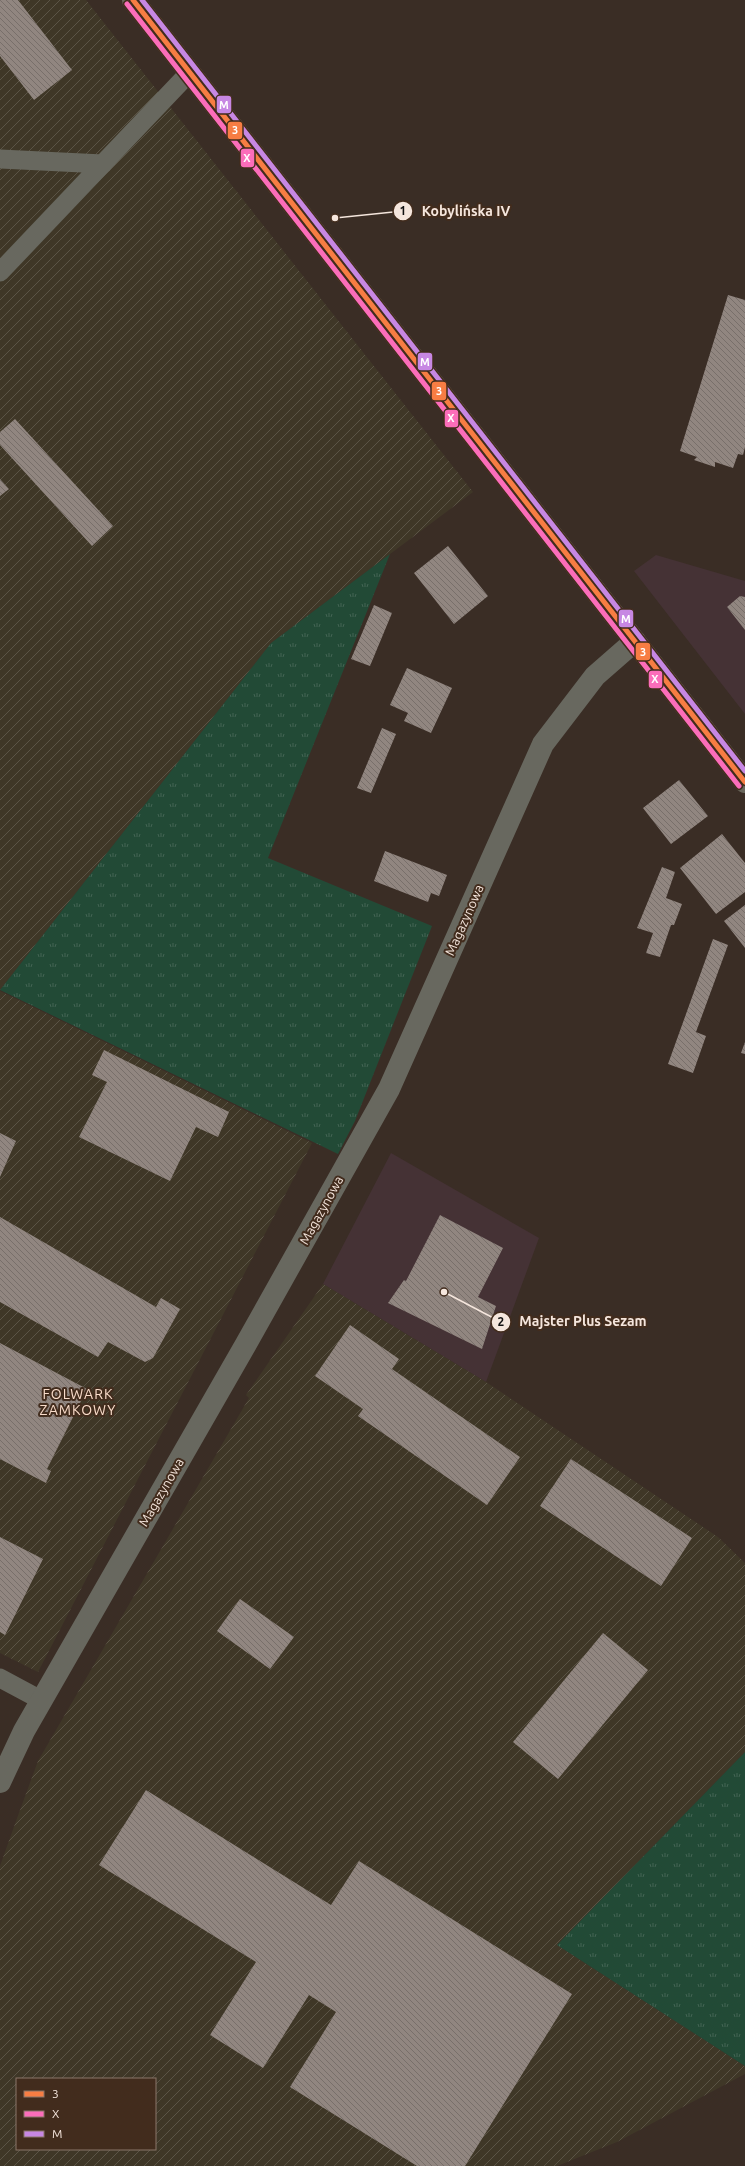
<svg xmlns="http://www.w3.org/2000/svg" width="745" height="2166" viewBox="0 0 745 2166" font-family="Ubuntu,sans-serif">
  <defs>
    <pattern id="industrial-furrows" width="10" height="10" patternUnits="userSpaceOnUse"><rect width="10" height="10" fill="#3f3727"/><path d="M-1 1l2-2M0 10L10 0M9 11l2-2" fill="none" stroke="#5b5446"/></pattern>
    <pattern id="grass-tufts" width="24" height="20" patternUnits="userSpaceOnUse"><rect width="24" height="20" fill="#224a36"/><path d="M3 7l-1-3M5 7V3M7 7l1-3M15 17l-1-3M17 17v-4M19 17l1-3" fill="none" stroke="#436453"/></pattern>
    <pattern id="building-back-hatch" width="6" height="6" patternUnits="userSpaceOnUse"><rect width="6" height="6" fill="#918680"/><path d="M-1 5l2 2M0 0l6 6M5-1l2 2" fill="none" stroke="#786f6a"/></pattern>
  </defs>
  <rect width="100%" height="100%" fill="#3a2d25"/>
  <path fill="#453235" d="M 656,555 L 745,581 L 745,714 L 634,571 Z
    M 391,1153 L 539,1238 L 486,1382 L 323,1284 Z"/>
  <path fill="url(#industrial-furrows)" fill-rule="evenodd" d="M 0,0 L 86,0 L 473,492 L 271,643 L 0,990 Z
    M 0,991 L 312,1143 L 38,1672 L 0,1653 Z
    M 323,1284 L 486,1382 L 718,1537 L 745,1563 L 745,1752 L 557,1945 L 745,2066 L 745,2074 L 617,2142 L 557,2166 L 0,2166 L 0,1866 L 16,1821 L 38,1761 L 249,1398 L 246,1395 ZM 17,2079 L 155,2079 L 155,2149 L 17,2149 Z"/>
  <path fill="url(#grass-tufts)" d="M 390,554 L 268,858 L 432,926 L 355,1121 L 338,1154 L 0,990 L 271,643 Z
    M 745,1752 L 745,2066 L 557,1945 Z"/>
  <path fill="url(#building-back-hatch)" d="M 0,0 L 18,0 L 72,70 L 34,100 L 0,56 Z
    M 728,295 L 745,300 L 745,447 L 743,455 L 738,454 L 733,468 L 715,462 L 715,467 L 694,460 L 697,457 L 680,451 Z
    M 15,419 L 113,526 L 92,546 L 0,445 L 0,432 Z
    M 0,479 L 9,489 L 0,496 Z
    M 448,546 L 488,596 L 454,624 L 414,573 Z
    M 740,596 L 745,597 L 745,630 L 727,607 Z
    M 374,605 L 392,613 L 370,666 L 351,659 Z
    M 407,668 L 452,688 L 431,733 L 404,721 L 408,713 L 390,705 Z
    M 382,728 L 396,734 L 371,793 L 357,788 Z
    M 679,780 L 708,816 L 671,844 L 643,808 Z
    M 722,834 L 745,863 L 745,892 L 716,914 L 680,868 Z
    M 385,851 L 447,875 L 439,896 L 431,893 L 428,902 L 374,881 Z
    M 662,867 L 675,872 L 666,898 L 682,904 L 674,925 L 671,925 L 660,957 L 646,953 L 653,933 L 637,928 Z
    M 745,905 L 745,948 L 724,921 Z
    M 713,939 L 728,945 L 696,1032 L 706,1036 L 693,1073 L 668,1064 Z
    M 745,1042 L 745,1054 L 741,1053 Z
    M 104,1050 L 229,1112 L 218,1137 L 196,1127 L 170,1181 L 79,1137 L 107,1082 L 92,1075 Z
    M 0,1133 L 16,1141 L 0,1177 Z
    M 440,1215 L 503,1248 L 478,1297 L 496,1306 L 482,1349 L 388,1303 L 404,1280 L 406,1281 Z
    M 0,1217 L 156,1307 L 161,1298 L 180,1309 L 153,1358 L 145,1362 L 108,1342 L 98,1357 L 0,1302 Z
    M 350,1325 L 399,1359 L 392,1369 L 520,1457 L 487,1505 L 358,1416 L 363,1409 L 315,1376 Z
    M 0,1343 L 87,1389 L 47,1469 L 51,1471 L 46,1483 L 0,1459 Z
    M 571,1459 L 692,1538 L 661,1586 L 540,1506 Z
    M 0,1537 L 43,1559 L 5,1635 L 0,1632 Z
    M 240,1599 L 294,1637 L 270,1669 L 217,1631 Z
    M 603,1633 L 648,1670 L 558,1779 L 513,1742 Z
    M 146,1790 L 331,1905 L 359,1861 L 572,1994 L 465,2166 L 417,2166 L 290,2087 L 336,2012 L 309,1995 L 263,2068 L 210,2035 L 256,1962 L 99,1865 Z"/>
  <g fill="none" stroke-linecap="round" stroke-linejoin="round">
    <path stroke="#68685f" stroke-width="19" d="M 0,159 L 103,164
      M 0,272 L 190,72
      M 0,1678 L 41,1700"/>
    <path stroke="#68685f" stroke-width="22" d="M 0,1782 L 24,1731 L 246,1344 L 389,1089 L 543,744 L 595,676 L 635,641"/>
    <path stroke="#6a675c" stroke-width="22" d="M 133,0 L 745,782"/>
    <g stroke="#422c1d" stroke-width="8">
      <path id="bus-1" d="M 133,0 L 745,782"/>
    </g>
    <g stroke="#422c1d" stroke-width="8">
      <path id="bus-2" d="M 127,4 L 739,786"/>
    </g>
    <g stroke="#422c1d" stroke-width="8">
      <path id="bus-3" d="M 142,0 L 745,771"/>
    </g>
    <use href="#bus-1" stroke="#f77d43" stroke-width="5"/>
    <use href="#bus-2" stroke="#fb6dba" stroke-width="5"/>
    <use href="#bus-3" stroke="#c787e3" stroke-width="5"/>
  </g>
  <g text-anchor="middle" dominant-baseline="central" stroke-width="4" stroke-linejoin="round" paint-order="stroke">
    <g font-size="13" fill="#f5e6dd" stroke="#422c1d">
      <text transform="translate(464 920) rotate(-66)">Magazynowa</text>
      <text transform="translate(321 1210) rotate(-61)">Magazynowa</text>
      <text transform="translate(161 1492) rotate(-60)">Magazynowa</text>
    </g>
    <g font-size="14" letter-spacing="1" fill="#faddcb" stroke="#422c1d">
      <text x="78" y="1394">FOLWARK<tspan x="78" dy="16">ZAMKOWY</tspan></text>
    </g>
  </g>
  <path fill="none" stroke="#f5e6dd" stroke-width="1.5" d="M335 218L403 211M444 1292L501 1322"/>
  <g fill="#f5e6dd" stroke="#422c1d" stroke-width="1.5">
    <circle cx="335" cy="218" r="4"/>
    <circle cx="444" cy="1292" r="4"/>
    <circle cx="403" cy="211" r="10"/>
    <circle cx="501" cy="1322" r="10"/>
  </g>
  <g font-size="12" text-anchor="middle" font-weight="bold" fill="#111">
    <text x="403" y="215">1</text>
    <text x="501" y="1326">2</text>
  </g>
  <g font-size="14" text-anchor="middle" font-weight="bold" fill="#f5e6dd" stroke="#422c1d" stroke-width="4" stroke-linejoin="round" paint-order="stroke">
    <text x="466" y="216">Kobylińska IV</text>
    <text x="583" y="1326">Majster Plus Sezam</text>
  </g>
  <g stroke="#422c1d" stroke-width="1.5">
    <rect x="216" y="95" width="16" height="19" rx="4" fill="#c787e3"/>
    <rect x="227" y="121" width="16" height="19" rx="4" fill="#f77d43"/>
    <rect x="240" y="148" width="15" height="20" rx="4" fill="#fb6dba"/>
    <rect x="417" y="352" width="16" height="19" rx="4" fill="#c787e3"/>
    <rect x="431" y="381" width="16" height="20" rx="4" fill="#f77d43"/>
    <rect x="444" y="409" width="15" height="19" rx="4" fill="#fb6dba"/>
    <rect x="618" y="609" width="16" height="19" rx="4" fill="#c787e3"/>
    <rect x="635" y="642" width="16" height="19" rx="4" fill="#f77d43"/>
    <rect x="648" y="670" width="15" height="19" rx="4" fill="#fb6dba"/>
  </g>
  <g font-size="11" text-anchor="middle" font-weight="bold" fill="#fff">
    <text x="224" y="109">M</text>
    <text x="235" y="134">3</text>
    <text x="247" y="162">X</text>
    <text x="425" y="366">M</text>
    <text x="439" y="395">3</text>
    <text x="451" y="422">X</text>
    <text x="626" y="623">M</text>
    <text x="643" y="656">3</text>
    <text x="655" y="683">X</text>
  </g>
  <rect x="16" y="2078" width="140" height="72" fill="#422c1d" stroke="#8a766a"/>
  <rect x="24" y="2091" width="20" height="6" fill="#f77d43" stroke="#8a766a"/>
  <text x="52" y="2098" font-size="12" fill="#f5e6dd">3</text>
  <rect x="24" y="2111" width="20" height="6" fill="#fb6dba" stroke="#8a766a"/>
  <text x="52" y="2118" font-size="12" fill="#f5e6dd">X</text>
  <rect x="24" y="2131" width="20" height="6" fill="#c787e3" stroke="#8a766a"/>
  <text x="52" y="2138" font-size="12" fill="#f5e6dd">M</text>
</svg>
